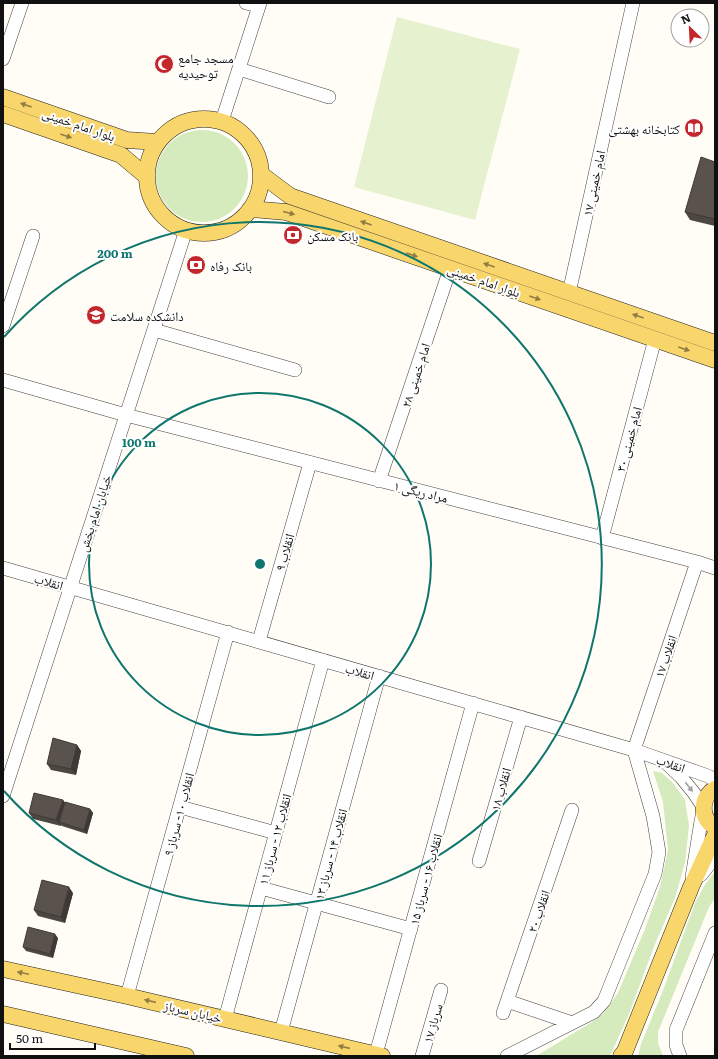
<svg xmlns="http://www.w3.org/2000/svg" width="718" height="1059" viewBox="0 0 718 1059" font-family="Literata,'Noto Naskh Arabic',serif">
  <rect width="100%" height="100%" fill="#fffdf5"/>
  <path fill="#d5ebbd" d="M156 176a46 46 0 1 1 92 0a46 46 0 1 1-92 0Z
    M 653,771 L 662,773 L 673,783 L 685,800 L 689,826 L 685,863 L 675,898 L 655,944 L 629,1014 L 610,1056 L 536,1056 L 592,1022 L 603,1014 L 618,993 L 645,929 L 660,887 L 668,850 L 663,802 Z
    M 715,871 L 715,898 L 709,907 L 658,1032 L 658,1043 L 663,1056 L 638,1056 L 641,1044 L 662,993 L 695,903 L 704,886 Z"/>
  <path fill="#e6f2cf" d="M 397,17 L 520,49 L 475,220 L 354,187 Z"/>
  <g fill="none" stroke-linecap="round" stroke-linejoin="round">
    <g stroke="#444" stroke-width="14">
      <path id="minor" d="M 246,3 L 259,6
        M 3,59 L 22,3
        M 239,69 L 329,97
        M 222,121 L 260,3
        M 569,293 L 633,3
        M 3,326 L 33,236
        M 154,330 L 295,370
        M 3,380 L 126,415 L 697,562 L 715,568
        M 379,481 L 450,269
        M 602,538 L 655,339
        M 3,568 L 634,750 L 708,776 L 715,780
        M 259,641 L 310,463
        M 666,763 L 681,777 L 694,793 L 704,808 L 701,821 L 692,877
        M 3,796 L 186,230
        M 180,807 L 276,833
        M 479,861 L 521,717
        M 701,875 L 715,857
        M 261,888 L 411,929
        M 127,996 L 228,632
        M 507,1001 L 572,1023
        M 503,1013 L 572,810
        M 225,1019 L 323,660
        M 281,1032 L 379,676
        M 376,1054 L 473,703
        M 422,1056 L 441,990
        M 507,1056 L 594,1012 L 604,1001 L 655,874 L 659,852 L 653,816 L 634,750 L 697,562
        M 680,1056 L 676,1045 L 676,1030 L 715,933"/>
    </g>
    <g stroke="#222" stroke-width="17">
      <path id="major" d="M 3,97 L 127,140 L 157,142
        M 3,114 L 121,155 L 146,176
        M147 176a57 57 0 1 1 114 0a57 57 0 1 1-114 0Z
        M 262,175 L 290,196 L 715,343
        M 250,209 L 286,212 L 715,360
        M 715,789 C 700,797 700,819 715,827
        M 3,969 L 127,996 L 382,1056
        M 3,1014 L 186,1056
        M 621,1056 L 625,1051 L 691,887 L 715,835"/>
    </g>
    <use href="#minor" stroke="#fff" stroke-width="13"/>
    <use href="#major" stroke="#f9d66b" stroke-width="16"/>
  </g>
  <path fill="#4d4742" d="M 715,162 L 715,226 L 690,220 L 685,212 Z
    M 77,745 L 81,751 L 76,775 L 51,770 L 47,764 Z
    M 63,800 L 65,803 L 90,809 L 93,813 L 87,834 L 62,826 L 61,825 L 61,826 L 33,819 L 29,813 Z
    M 73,893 L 65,923 L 38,916 L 34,910 Z
    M 58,938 L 53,958 L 26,951 L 23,947 Z"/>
  <path fill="#3f3936" d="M 77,745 L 81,751 L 76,775 L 71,769 Z
    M 63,800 L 67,806 L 59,822 L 61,825 L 61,826 L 56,820 Z
    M 90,809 L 93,813 L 87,834 L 84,830 Z
    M 69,887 L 73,893 L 65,923 L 61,917 Z
    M 55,934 L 58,938 L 53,958 L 50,954 Z"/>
  <path fill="#5a524d" stroke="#3f3936" d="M 701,157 L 715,162 L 715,219 L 685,212 Z
    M 53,738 L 77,745 L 71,769 L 47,764 Z
    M 34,793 L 63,800 L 56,820 L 29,813 Z
    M 65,802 L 90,809 L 84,830 L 59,822 Z
    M 42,880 L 69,887 L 61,917 L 34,910 Z
    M 28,927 L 55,934 L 50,954 L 23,947 Z"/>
  <defs><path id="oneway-solid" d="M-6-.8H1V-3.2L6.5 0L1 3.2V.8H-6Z"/></defs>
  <g fill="#917d42">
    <use href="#oneway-solid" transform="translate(26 105) rotate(-161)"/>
    <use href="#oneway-solid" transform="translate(66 136) rotate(19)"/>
    <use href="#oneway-solid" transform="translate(289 213) rotate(15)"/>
    <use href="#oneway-solid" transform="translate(366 223) rotate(-161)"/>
    <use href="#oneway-solid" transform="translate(412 255) rotate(19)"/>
    <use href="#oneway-solid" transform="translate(489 265) rotate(-161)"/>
    <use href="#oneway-solid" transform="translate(535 298) rotate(19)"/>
    <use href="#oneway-solid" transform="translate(638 316) rotate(-161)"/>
    <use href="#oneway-solid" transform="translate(684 349) rotate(19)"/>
    <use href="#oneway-solid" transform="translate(23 973) rotate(-168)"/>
    <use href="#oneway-solid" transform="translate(150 1001) rotate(-167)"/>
    <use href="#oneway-solid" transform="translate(344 1047) rotate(-167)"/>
  </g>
  <use fill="#a0a0a0" href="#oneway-solid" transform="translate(689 787) rotate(52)"/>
  <g fill="none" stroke="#0f766e" stroke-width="2">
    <circle cx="260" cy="564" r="171"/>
    <path d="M4 337A342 342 0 1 1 4 791"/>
  </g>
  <defs>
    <g id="mosque-disc" transform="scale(1)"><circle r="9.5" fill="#c4262e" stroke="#fff"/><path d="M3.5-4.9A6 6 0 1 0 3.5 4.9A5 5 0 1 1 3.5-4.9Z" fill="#fff"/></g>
    <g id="library-disc" transform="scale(1)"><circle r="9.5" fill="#c4262e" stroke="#fff"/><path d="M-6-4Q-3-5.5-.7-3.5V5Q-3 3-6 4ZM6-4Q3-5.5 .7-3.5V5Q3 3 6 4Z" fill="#fff"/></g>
    <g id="bank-disc" transform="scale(1)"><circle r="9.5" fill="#c4262e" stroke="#fff"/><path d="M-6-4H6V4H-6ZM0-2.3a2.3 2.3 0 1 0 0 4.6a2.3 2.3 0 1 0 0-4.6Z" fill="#fff"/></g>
    <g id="university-disc" transform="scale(1)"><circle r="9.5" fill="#c4262e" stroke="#fff"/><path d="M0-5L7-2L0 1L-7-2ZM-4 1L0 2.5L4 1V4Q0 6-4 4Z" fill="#fff"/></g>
  </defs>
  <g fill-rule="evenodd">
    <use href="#mosque-disc" x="164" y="64"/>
    <use href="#library-disc" x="694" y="128"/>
    <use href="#bank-disc" x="293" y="235"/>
    <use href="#bank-disc" x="196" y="265"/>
    <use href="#university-disc" x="96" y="315"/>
  </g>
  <g text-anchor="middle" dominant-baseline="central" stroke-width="4" stroke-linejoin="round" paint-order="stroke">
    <g font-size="13" fill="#111" stroke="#fff" text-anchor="start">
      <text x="178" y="57">مسجد جامع<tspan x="178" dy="15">توحیدیه</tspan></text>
      <text x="680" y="128" text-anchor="end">کتابخانه بهشتی</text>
      <text x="307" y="235">بانک مسکن</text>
      <text x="210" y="265">بانک رفاه</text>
      <text x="110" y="315">دانشکده سلامت</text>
    </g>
    <g font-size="13" fill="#111" stroke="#fff">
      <text transform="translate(79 124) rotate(19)">بلوار امام خمینی</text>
      <text transform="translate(593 183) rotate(-78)">امام خمینی ۱۷</text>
      <text transform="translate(484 280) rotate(19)">بلوار امام خمینی</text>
      <text transform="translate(415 375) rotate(-72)">امام خمینی ۲۸</text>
      <text transform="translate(628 439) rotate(-75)">امام خمینی ۳۰</text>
      <text transform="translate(421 491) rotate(14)">مراد ریگی ۱</text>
      <text transform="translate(94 513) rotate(-72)">خیابان امام بخش</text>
      <text transform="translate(284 552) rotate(-74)">انقلاب ۹</text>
      <text transform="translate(49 581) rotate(16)">انقلاب</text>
      <text transform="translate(665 656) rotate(-71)">انقلاب ۱۷</text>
      <text transform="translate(360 671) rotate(16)">انقلاب</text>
      <text transform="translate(671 763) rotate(19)">انقلاب</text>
      <text transform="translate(500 789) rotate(-74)">انقلاب ۱۸</text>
      <text transform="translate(178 814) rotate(-75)">انقلاب ۱۰- سرباز ۹</text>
      <text transform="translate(274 839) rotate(-75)">انقلاب ۱۲ - سرباز ۱۱</text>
      <text transform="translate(330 854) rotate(-75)">انقلاب ۱۴ - سرباز ۱۳</text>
      <text transform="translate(425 879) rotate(-75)">انقلاب ۱۶ - سرباز ۱۵</text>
      <text transform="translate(538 911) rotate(-71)">انقلاب ۲۰</text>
      <text transform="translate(193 1011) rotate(13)">خیابان سرباز</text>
      <text transform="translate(432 1023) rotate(-74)">سرباز ۱۷</text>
    </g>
  </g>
  <circle cx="260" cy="564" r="6" fill="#0f766e" stroke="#fff" stroke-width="2"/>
  <g font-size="12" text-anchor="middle" font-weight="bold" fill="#0f766e" stroke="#fff" stroke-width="4" stroke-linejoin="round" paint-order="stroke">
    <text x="115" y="258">200 m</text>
    <text x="139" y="447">100 m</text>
  </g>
  <rect width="718" height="1059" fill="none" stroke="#111111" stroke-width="8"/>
  <g transform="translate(690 28) rotate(336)"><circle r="19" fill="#ffffff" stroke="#a0a0a0"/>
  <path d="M0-3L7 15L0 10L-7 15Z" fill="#c4262e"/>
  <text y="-6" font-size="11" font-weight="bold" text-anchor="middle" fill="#111111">N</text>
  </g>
  <path d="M10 1043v6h85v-6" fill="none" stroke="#111111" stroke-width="2"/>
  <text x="16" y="1043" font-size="12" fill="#111111" stroke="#ffffff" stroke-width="3" paint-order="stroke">50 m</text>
</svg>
